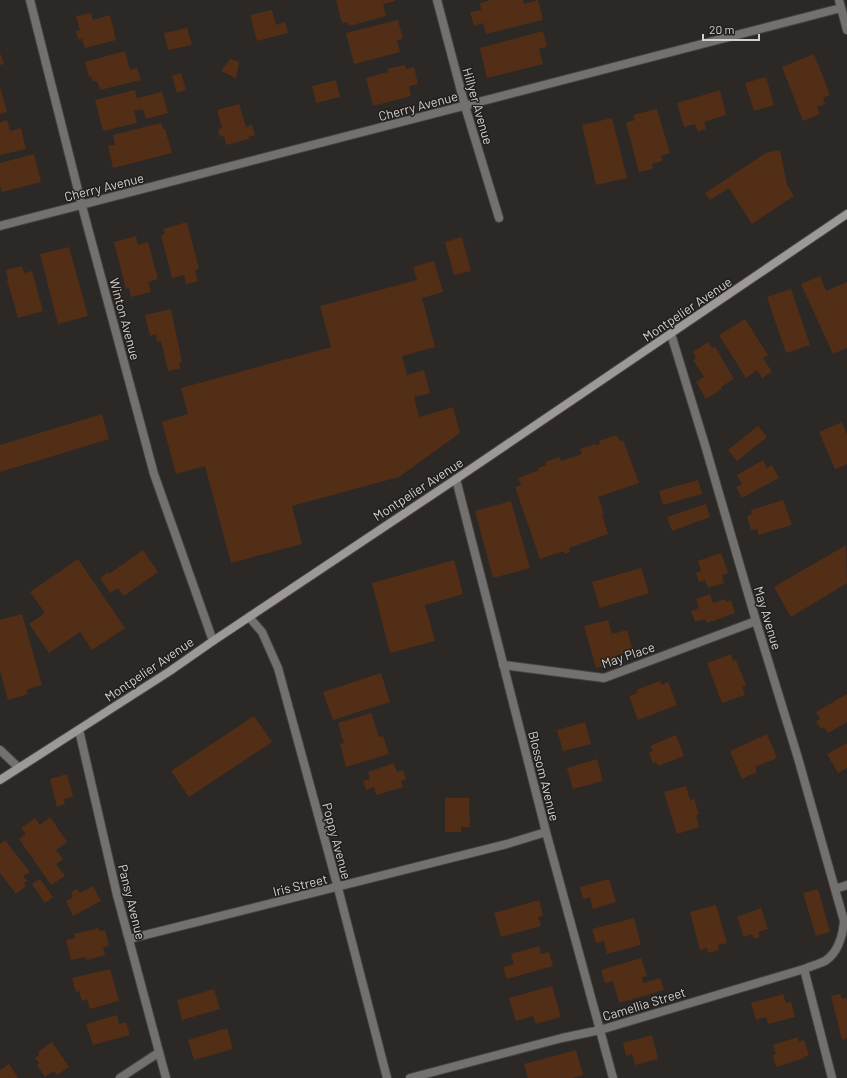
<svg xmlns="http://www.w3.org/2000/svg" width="847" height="1078" viewBox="0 0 847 1078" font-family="Barlow,sans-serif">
  <rect width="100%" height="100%" fill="#2c2826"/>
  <path fill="#522e16" d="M 336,0 L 395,0 L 395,1 L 383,4 L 386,16 L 349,26 L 348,22 L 342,23 Z
    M 491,0 L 523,0 L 524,4 L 538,0 L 543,20 L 486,34 L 483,23 L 474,26 L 470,12 L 481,10 L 480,3 Z
    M 272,10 L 276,25 L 285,22 L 288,33 L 257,41 L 250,15 Z
    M 91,13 L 93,20 L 110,15 L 116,40 L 85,48 L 82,39 L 78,39 L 76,31 L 80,30 L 76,16 Z
    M 398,20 L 403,39 L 397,40 L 400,52 L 354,64 L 346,33 Z
    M 187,28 L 192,45 L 168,50 L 164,33 Z
    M 543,31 L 547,47 L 539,49 L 543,64 L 487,78 L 480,48 Z
    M 125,51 L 130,70 L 137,68 L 141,80 L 100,90 L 97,81 L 93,82 L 91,76 L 89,77 L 85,62 Z
    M 0,53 L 4,64 L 0,65 Z
    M 814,54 L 830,95 L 823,98 L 825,104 L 817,107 L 820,114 L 803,121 L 782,67 Z
    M 230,59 L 239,62 L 236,78 L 221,71 Z
    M 405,65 L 406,69 L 414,67 L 418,84 L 409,86 L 411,96 L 373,106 L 366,78 L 388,72 L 387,69 Z
    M 181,73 L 186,90 L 177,93 L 172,76 Z
    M 766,77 L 774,105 L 754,111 L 745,83 Z
    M 336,80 L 340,97 L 316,103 L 312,86 Z
    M 0,87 L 7,112 L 0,114 Z
    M 135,90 L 137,98 L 162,92 L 168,113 L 146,119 L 143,109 L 134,111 L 137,123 L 103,131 L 95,100 Z
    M 720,90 L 726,115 L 704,122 L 706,129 L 698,132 L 695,124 L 684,127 L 677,103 Z
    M 239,104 L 246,127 L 252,125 L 255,135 L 248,137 L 249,139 L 226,145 L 224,136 L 220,137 L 218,129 L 222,128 L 217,110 Z
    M 657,109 L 670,153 L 661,156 L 663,161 L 652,164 L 653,169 L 639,172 L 626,123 L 635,120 L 633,115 Z
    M 612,118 L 627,178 L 596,185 L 582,125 Z
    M 7,120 L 10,131 L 21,128 L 26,149 L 0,155 L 0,122 Z
    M 161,123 L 163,129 L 165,129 L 172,153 L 113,168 L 108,146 L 115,145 L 113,135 Z
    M 780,150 L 787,185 L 794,196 L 752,224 L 729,188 L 710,200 L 705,193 L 766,153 Z
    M 34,154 L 41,182 L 2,192 L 0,186 L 0,163 Z
    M 187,222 L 199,269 L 195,270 L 198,281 L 186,284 L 184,275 L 172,278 L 161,235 L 165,234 L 163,229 Z
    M 136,236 L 138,245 L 148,242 L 158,279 L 148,282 L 151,292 L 131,297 L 129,288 L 126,289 L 114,242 Z
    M 462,237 L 471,271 L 454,275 L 445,242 Z
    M 69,247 L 88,316 L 58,324 L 40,254 Z
    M 434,261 L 443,292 L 422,298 L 435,347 L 402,356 L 407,375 L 424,370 L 430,393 L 414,397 L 419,417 L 453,407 L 460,433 L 399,477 L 292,506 L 302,544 L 231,563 L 205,466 L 176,474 L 162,422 L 188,414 L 181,388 L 331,347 L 320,306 L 417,280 L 413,267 Z
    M 22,266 L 24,273 L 32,271 L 43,311 L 18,318 L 7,280 L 8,280 L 6,270 Z
    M 820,276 L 826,291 L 847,282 L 847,348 L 833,354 L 801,284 Z
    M 791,289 L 810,345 L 786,353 L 767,297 Z
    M 171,309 L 182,362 L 179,363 L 180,369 L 168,371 L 161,341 L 157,342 L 156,334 L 150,336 L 145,315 Z
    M 745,319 L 768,355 L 763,358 L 772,372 L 762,378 L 757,370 L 746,378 L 719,335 Z
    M 708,342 L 712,348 L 715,347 L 734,379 L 721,387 L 722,389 L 706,399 L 696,382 L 704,377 L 693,360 L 696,358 L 693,352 Z
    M 102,414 L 109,439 L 0,472 L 0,445 Z
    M 842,422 L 847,434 L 847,464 L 835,469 L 819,432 Z
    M 758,426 L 767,437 L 737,461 L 728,450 Z
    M 616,435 L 620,441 L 623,440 L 639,483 L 598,497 L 604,514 L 602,515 L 608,534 L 569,548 L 570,552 L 564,554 L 564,551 L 540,559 L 515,487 L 521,485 L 518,478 L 539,470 L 538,468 L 546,465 L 545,462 L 560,457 L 561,461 L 582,454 L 580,449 L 595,444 L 596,446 L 600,444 L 599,441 Z
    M 763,460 L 767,468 L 772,465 L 779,478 L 742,498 L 736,487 L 742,484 L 737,475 Z
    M 698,480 L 702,494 L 663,505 L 659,491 Z
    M 783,500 L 792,525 L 759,535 L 757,529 L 751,530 L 747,516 L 752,514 L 751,510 Z
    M 511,501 L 530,568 L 493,578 L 475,511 Z
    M 706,504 L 710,517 L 672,531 L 667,517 Z
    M 846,545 L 847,583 L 791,617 L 774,587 Z
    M 143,550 L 158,572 L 124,596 L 118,588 L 110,593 L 100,578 L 108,572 L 109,574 Z
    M 721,553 L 728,573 L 722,575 L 724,583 L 708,588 L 705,580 L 699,582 L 696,573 L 701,571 L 698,561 Z
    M 78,559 L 125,628 L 92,650 L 80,632 L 49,653 L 29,624 L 45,613 L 30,592 Z
    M 454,560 L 463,594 L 425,605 L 435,641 L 390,653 L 372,583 Z
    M 641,568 L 649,593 L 600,608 L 592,582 Z
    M 710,594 L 713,603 L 725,599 L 726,602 L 731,600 L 735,613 L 707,623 L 705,619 L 695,622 L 691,611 L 699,608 L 696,599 Z
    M 22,614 L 42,685 L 26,690 L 28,694 L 8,700 L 0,671 L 0,620 Z
    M 608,620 L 612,634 L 627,630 L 633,651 L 617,655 L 619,662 L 596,668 L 584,626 Z
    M 731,654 L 733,661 L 736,660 L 746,685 L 742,686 L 745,695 L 722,703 L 707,663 Z
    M 381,673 L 390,702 L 333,720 L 323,692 Z
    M 660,681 L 662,685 L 668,682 L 677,705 L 638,720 L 629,696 L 637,693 L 636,690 Z
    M 847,694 L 847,722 L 828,733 L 824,727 L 821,729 L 816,721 L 820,719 L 816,712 Z
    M 371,713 L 379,737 L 383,736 L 389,754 L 346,767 L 340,744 L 344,743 L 338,723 Z
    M 254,716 L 272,742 L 189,797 L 171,771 Z
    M 585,722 L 591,744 L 563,751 L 557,730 Z
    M 767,734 L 777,758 L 755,767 L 757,772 L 742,779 L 730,751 Z
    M 676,735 L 684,756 L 658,766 L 656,762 L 653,763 L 649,753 L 653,751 L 650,746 Z
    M 847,743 L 847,768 L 838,773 L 827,754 Z
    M 597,759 L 603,781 L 573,789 L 567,768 Z
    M 394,763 L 397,772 L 403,770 L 406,779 L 401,781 L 403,787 L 376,795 L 374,787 L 366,790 L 363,781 L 370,779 L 368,772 Z
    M 67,774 L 73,797 L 64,799 L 65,804 L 57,807 L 50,779 Z
    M 686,786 L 690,800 L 694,799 L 699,814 L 696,815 L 699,827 L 677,834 L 664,792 Z
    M 445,798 L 469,798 L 470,827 L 461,827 L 461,832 L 445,832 Z
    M 50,817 L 67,842 L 56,850 L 63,859 L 56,864 L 65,876 L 51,885 L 19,839 L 26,834 L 21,828 L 35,818 L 40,825 Z
    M 5,840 L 30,872 L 23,876 L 27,881 L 24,883 L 26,886 L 16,894 L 0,873 L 0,844 Z
    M 40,879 L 53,897 L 45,903 L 32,884 Z
    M 609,879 L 616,902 L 593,909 L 590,897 L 583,899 L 580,887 Z
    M 93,886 L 101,901 L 73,916 L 66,901 L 73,897 L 71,892 L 77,889 L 80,893 Z
    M 818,889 L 830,932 L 816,936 L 803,893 Z
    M 539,900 L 543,916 L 538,917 L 541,926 L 501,937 L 494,913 Z
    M 716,905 L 727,943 L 718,945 L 719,950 L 708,953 L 707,948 L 700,950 L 690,912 Z
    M 761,908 L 768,929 L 758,932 L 760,937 L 754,939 L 752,934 L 744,937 L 737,917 Z
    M 634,918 L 641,945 L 607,954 L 604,941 L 596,943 L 592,929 Z
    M 99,928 L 99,931 L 105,930 L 109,946 L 103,947 L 105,955 L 87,960 L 86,957 L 71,960 L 66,940 L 75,938 L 74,934 Z
    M 539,946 L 541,954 L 549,952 L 553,966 L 507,979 L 503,967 L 514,964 L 511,954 Z
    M 641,958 L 647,976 L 642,977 L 643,983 L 660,978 L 664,990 L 619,1003 L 613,981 L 605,983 L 601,970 Z
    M 110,969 L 119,1001 L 90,1009 L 87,999 L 82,1001 L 79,991 L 76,992 L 72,978 Z
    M 552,986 L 561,1017 L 536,1024 L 533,1016 L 516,1021 L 509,998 Z
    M 214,989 L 220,1009 L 182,1020 L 177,1000 Z
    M 783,994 L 786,1003 L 791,1002 L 795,1017 L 768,1024 L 766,1017 L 756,1020 L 751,1003 Z
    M 840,994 L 842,999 L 846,998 L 847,1001 L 847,1038 L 842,1040 L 831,996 Z
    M 117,1015 L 119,1024 L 126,1022 L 130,1035 L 93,1045 L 86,1024 Z
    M 227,1028 L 233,1049 L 194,1060 L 188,1040 Z
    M 652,1035 L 658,1059 L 635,1065 L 632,1054 L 626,1056 L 623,1043 Z
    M 798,1037 L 799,1042 L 804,1040 L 809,1055 L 804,1057 L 805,1058 L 776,1067 L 773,1055 L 776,1054 L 773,1045 Z
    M 52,1042 L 69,1067 L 57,1075 L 54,1071 L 45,1077 L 37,1065 L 39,1063 L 35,1058 L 39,1055 L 38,1052 Z
    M 576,1050 L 583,1075 L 572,1078 L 528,1078 L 524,1064 Z
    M 9,1064 L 18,1078 L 0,1078 L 0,1070 Z"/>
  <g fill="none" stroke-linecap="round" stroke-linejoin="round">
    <g stroke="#474341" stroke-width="10">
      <path id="lane" d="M 0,750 L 18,767
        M 835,889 L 847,885"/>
    </g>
    <g stroke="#474341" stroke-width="10">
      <path id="street" d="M 30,0 L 82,206 L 154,474 L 213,641
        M 437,0 L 465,106 L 499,218
        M 839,0 L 847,30
        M 0,226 L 841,8
        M 456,479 L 546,832 L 613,1078
        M 249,617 L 262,632 L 278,668 L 338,888 L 387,1078
        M 503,665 L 604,678 L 756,621
        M 79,730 L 117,895 L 166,1078
        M 129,939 L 507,844 L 546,832
        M 804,969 L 832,1078
        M 120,1078 L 158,1053
        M 410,1078 L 562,1038 L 600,1030 L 804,969 C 811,966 819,964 825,961 C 838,953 843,935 844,921 L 798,758 L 756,621 L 705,445 L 671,334"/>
    </g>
    <g stroke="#474341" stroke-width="10">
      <path id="secondary" d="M 0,780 L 170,671 L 213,641 L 456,479 L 847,214"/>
    </g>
    <use href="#lane" stroke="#737170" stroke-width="8"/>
    <use href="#street" stroke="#737170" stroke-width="8"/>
    <use href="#secondary" stroke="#9d9998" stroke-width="8"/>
  </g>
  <g text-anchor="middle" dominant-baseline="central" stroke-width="3" stroke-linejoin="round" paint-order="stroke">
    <g font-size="13" fill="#d3d1cf" stroke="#221e1c">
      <text transform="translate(418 106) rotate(-15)">Cherry Avenue</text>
      <text transform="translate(478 106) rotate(74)">Hillyer Avenue</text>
      <text transform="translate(104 187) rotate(-14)">Cherry Avenue</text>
      <text transform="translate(687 309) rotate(-34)">Montpelier Avenue</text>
      <text transform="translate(125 319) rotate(75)">Winton Avenue</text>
      <text transform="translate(418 489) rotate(-33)">Montpelier Avenue</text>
      <text transform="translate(768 618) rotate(73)">May Avenue</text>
      <text transform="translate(628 655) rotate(-19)">May Place</text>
      <text transform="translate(149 669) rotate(-34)">Montpelier Avenue</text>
      <text transform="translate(544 776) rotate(76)">Blossom Avenue</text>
      <text transform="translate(337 841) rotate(75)">Poppy Avenue</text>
      <text transform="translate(300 885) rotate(-14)">Iris Street</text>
      <text transform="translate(132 902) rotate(76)">Pansy Avenue</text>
      <text transform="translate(644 1004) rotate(-17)">Camellia Street</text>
    </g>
  </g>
  <path d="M703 34v6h56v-6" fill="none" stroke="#d3d1cf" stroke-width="2"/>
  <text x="709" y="34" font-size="12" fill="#d3d1cf" stroke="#221e1c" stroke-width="3" paint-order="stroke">20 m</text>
</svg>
